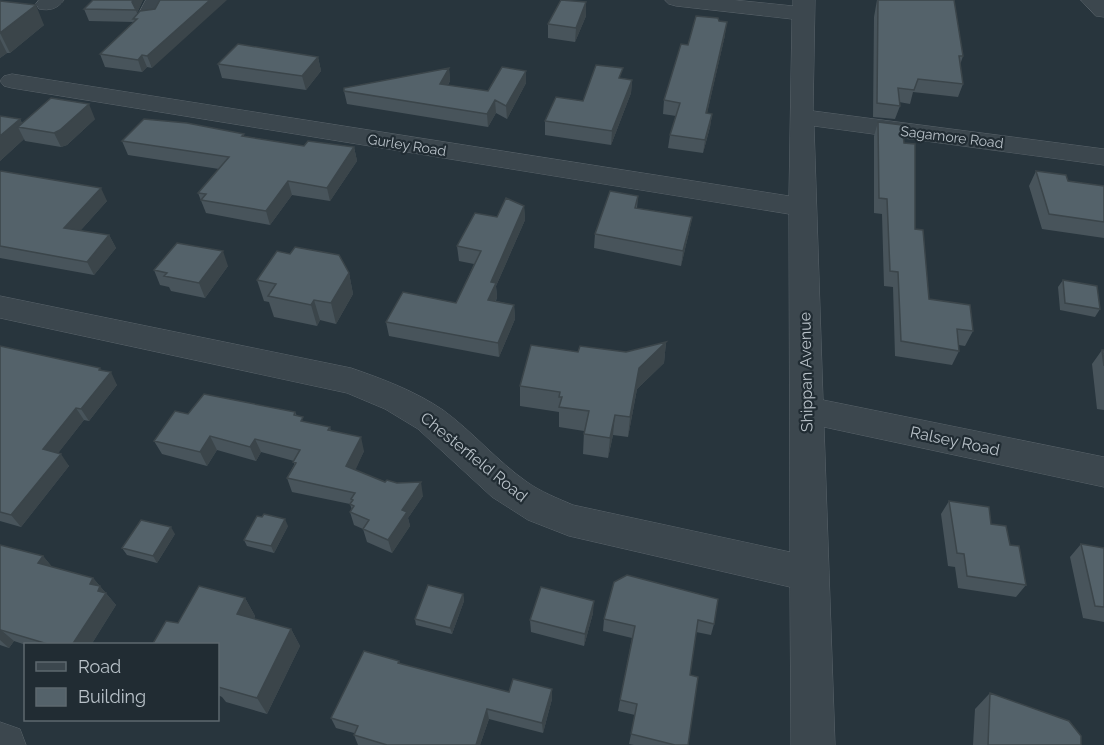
<svg xmlns="http://www.w3.org/2000/svg" width="1104" height="745" viewBox="0 0 1104 745" font-family="Raleway,sans-serif">
  <rect width="100%" height="100%" fill="#28353d"/>
  <g fill="none" stroke-linecap="round" stroke-linejoin="round">
    <g stroke="#5a646b" stroke-width="1">
      <path id="minor" d="M 39,0 L 64,0 C 57,9 50,11 39,9 L 36,4 Z
        M 146,0 L 168,0 L 157,20 L 149,21 L 141,20 L 138,15 Z
        M 665,0 L 734,0 L 793,6 L 793,0 L 815,0 L 813,111 L 1104,149 L 1104,165 L 814,126 L 823,400 L 1104,457 L 1104,487 L 824,427 L 835,745 L 791,745 L 790,587 L 569,536 L 528,520 L 492,497 L 418,429 L 385,409 L 347,393 L 0,318 L 0,296 L 351,368 C 383,379 415,391 443,410 C 473,432 497,461 527,482 C 541,492 557,498 573,505 L 790,552 L 789,214 L 12,88 L 4,86 L 0,81 L 4,76 L 12,74 L 789,196 L 792,19 L 676,6 L 669,4 Z
        M 1081,0 L 1104,0 L 1104,17 L 1096,16 Z
        M 0,722 L 20,729 L 26,745 L 0,745 Z"/>
    </g>
    <use href="#minor" fill="#3c474e" fill-rule="evenodd"/>
  </g>
  <path fill="#48545b" d="M 143,0 L 137,13 L 152,68 L 147,67 L 142,72 L 105,67 L 100,54 L 134,22 L 89,21 L 84,9 Z
    M 877,0 L 954,0 L 963,56 L 960,65 L 963,84 L 958,97 L 913,92 L 910,104 L 899,102 L 900,106 L 895,119 L 873,117 L 874,17 Z
    M 0,1 L 44,25 L 10,53 L 7,53 L 0,58 Z
    M 586,2 L 586,16 L 575,42 L 548,38 L 548,24 Z
    M 719,21 L 725,35 L 707,113 L 712,114 L 710,127 L 703,153 L 668,148 L 670,135 L 676,116 L 663,114 L 664,100 Z
    M 318,57 L 321,71 L 306,90 L 222,78 L 218,64 Z
    M 449,68 L 450,81 L 448,85 L 488,91 L 526,71 L 526,83 L 507,119 L 496,113 L 488,127 L 347,104 L 344,91 Z
    M 622,78 L 632,80 L 631,93 L 611,145 L 545,135 L 545,121 L 583,101 Z
    M 0,116 L 20,119 L 22,123 L 95,119 L 67,145 L 61,147 L 25,141 L 24,139 L 0,161 Z
    M 878,122 L 915,229 L 929,299 L 973,331 L 965,346 L 959,345 L 959,351 L 952,365 L 895,356 L 893,287 L 884,286 L 882,214 L 874,213 L 874,136 Z
    M 244,134 L 244,136 L 304,146 L 354,147 L 357,161 L 330,201 L 292,195 L 270,225 L 206,213 L 198,193 L 219,169 L 128,155 L 122,141 Z
    M 1036,171 L 1068,181 L 1104,186 L 1104,238 L 1042,229 L 1029,186 Z
    M 0,172 L 107,201 L 80,231 L 109,235 L 116,248 L 94,275 L 0,258 Z
    M 638,196 L 637,208 L 692,217 L 689,232 L 681,266 L 594,248 L 595,234 Z
    M 524,206 L 525,220 L 496,286 L 497,297 L 496,301 L 514,305 L 515,319 L 499,357 L 389,336 L 386,322 L 456,303 L 474,264 L 459,261 L 457,246 L 497,217 Z
    M 228,266 L 205,298 L 171,291 L 169,287 L 160,285 L 154,270 Z
    M 349,273 L 353,294 L 336,324 L 320,320 L 317,326 L 274,317 L 269,302 L 264,301 L 257,280 Z
    M 1063,280 L 1100,309 L 1095,317 L 1060,310 L 1058,287 Z
    M 666,342 L 664,363 L 637,389 L 628,437 L 613,435 L 608,458 L 583,454 L 584,431 L 559,427 L 559,412 L 520,406 L 520,386 L 578,352 L 626,352 Z
    M 0,346 L 102,370 L 117,385 L 89,421 L 84,420 L 58,453 L 69,466 L 21,527 L 0,521 Z
    M 1102,350 L 1104,350 L 1104,410 L 1097,409 L 1092,364 Z
    M 295,412 L 297,416 L 304,422 L 330,427 L 331,431 L 364,451 L 355,470 L 423,496 L 408,518 L 410,526 L 392,553 L 367,542 L 363,529 L 354,525 L 350,512 L 352,510 L 350,504 L 292,492 L 287,478 L 294,465 L 294,461 L 261,452 L 256,461 L 217,450 L 207,466 L 162,454 L 154,441 L 188,414 Z
    M 949,501 L 1010,545 L 1026,585 L 1016,597 L 958,588 L 955,567 L 948,566 L 941,514 Z
    M 288,526 L 274,553 L 247,546 L 244,540 Z
    M 175,534 L 157,563 L 127,555 L 122,548 Z
    M 1081,544 L 1104,548 L 1104,622 L 1083,618 L 1070,557 Z
    M 0,545 L 43,556 L 52,567 L 93,578 L 116,605 L 91,645 L 26,645 L 14,641 L 9,648 L 0,645 Z
    M 614,582 L 714,624 L 711,635 L 696,632 L 690,675 L 688,745 L 634,745 L 629,744 L 635,715 L 618,711 L 632,638 L 603,631 L 604,619 Z
    M 463,594 L 464,601 L 452,634 L 416,625 L 415,619 Z
    M 245,598 L 255,616 L 254,619 L 291,629 L 300,646 L 267,714 L 226,702 L 222,697 L 218,695 L 218,645 L 178,623 Z
    M 593,613 L 584,646 L 531,632 L 530,620 Z
    M 399,661 L 400,664 L 509,692 L 552,699 L 543,733 L 489,719 L 480,745 L 358,745 L 354,735 L 354,733 L 336,728 L 331,718 Z
    M 990,693 L 1081,745 L 973,745 L 975,709 Z"/>
  <path fill="#3b454a" d="M 133,0 L 143,0 L 137,13 L 132,2 Z
    M 210,0 L 227,0 L 152,68 L 147,56 Z
    M 586,2 L 586,16 L 575,42 L 576,28 Z
    M 36,5 L 44,25 L 10,53 L 0,33 Z
    M 727,22 L 725,35 L 704,127 L 706,113 Z
    M 0,39 L 7,53 L 0,58 Z
    M 142,55 L 147,67 L 142,72 L 138,60 Z
    M 318,57 L 321,71 L 306,90 L 302,76 Z
    M 449,68 L 450,81 L 441,97 L 440,84 Z
    M 526,71 L 526,83 L 507,119 L 506,106 Z
    M 632,80 L 631,93 L 611,145 L 612,131 Z
    M 495,100 L 496,113 L 488,127 L 487,114 Z
    M 89,104 L 95,119 L 67,145 L 61,147 L 54,133 Z
    M 712,114 L 710,127 L 703,153 L 705,140 Z
    M 20,119 L 24,128 L 18,127 L 24,139 L 0,161 L 0,136 Z
    M 354,147 L 357,161 L 330,201 L 327,188 Z
    M 288,181 L 292,195 L 270,225 L 266,211 Z
    M 101,188 L 107,201 L 71,241 L 64,228 Z
    M 524,206 L 525,220 L 496,286 L 497,297 L 490,314 L 488,300 L 491,282 Z
    M 692,217 L 689,232 L 681,266 L 683,251 Z
    M 109,235 L 116,248 L 94,275 L 87,262 Z
    M 223,251 L 228,266 L 205,298 L 199,283 Z
    M 349,273 L 353,294 L 336,324 L 331,303 Z
    M 314,300 L 320,320 L 317,326 L 311,305 Z
    M 514,305 L 515,319 L 499,357 L 498,343 Z
    M 666,342 L 664,363 L 637,389 L 628,437 L 630,417 L 639,368 Z
    M 100,368 L 106,378 L 111,372 L 117,385 L 89,421 L 81,409 Z
    M 76,408 L 84,420 L 52,461 L 43,449 Z
    M 615,415 L 613,435 L 608,458 L 610,438 Z
    M 210,436 L 217,450 L 207,466 L 200,452 Z
    M 361,437 L 364,451 L 351,480 L 346,466 Z
    M 255,439 L 261,452 L 256,461 L 250,447 Z
    M 61,454 L 69,466 L 21,527 L 11,515 Z
    M 421,482 L 423,496 L 408,518 L 410,526 L 392,553 L 388,540 L 402,510 Z
    M 285,519 L 288,526 L 274,553 L 271,546 Z
    M 171,527 L 175,534 L 157,563 L 153,556 Z
    M 43,556 L 54,569 L 38,563 Z
    M 93,578 L 116,605 L 91,645 L 72,645 L 90,584 Z
    M 463,594 L 464,601 L 452,634 L 450,628 Z
    M 245,598 L 255,616 L 247,631 L 237,614 Z
    M 594,601 L 593,613 L 584,646 L 585,634 Z
    M 291,629 L 300,646 L 267,714 L 257,698 Z
    M 1,630 L 14,641 L 9,648 L 0,640 L 0,631 Z
    M 552,689 L 552,699 L 543,733 L 542,723 Z
    M 487,709 L 489,719 L 480,745 L 476,745 Z"/>
  <path fill="#54626a" stroke="#3b454a" stroke-width="1.5" d="M 93,0 L 133,0 L 132,2 L 136,10 L 84,9 Z
    M 160,0 L 210,0 L 147,56 L 142,55 L 138,60 L 100,54 L 137,19 L 133,19 L 140,11 L 155,9 Z
    M 561,0 L 586,2 L 576,28 L 548,24 Z
    M 878,0 L 954,0 L 963,56 L 959,56 L 963,84 L 918,79 L 914,90 L 898,88 L 900,106 L 877,103 Z
    M 0,1 L 36,5 L 0,33 Z
    M 696,16 L 718,18 L 719,21 L 727,22 L 706,113 L 712,114 L 705,140 L 670,135 L 680,103 L 664,100 L 681,44 L 688,45 Z
    M 238,44 L 318,57 L 302,76 L 218,64 Z
    M 596,65 L 623,68 L 619,78 L 632,80 L 612,131 L 545,121 L 556,97 L 583,101 Z
    M 502,67 L 526,71 L 506,106 L 495,100 L 487,114 L 344,91 L 344,88 L 449,68 L 440,84 L 488,91 Z
    M 51,98 L 89,104 L 60,130 L 54,133 L 18,127 Z
    M 0,116 L 20,119 L 0,136 Z
    M 144,119 L 187,123 L 244,134 L 242,136 L 304,146 L 308,141 L 354,147 L 327,188 L 288,181 L 266,211 L 201,200 L 206,194 L 198,193 L 229,157 L 122,141 Z
    M 878,122 L 902,125 L 904,143 L 915,144 L 915,229 L 923,230 L 929,299 L 970,305 L 973,331 L 957,329 L 959,351 L 901,341 L 898,272 L 890,271 L 887,199 L 879,198 Z
    M 1,171 L 101,188 L 64,228 L 109,235 L 87,262 L 0,246 L 0,172 Z
    M 1036,171 L 1066,175 L 1068,181 L 1104,186 L 1104,222 L 1049,214 Z
    M 610,191 L 638,196 L 635,208 L 692,217 L 683,251 L 595,234 Z
    M 506,198 L 524,206 L 491,282 L 496,283 L 488,300 L 514,305 L 498,343 L 386,322 L 403,292 L 456,303 L 481,251 L 457,246 L 475,213 L 497,217 Z
    M 177,243 L 223,251 L 199,283 L 164,276 L 167,273 L 154,270 Z
    M 295,247 L 339,255 L 349,273 L 331,303 L 314,300 L 311,305 L 268,296 L 276,284 L 257,280 L 277,251 L 290,254 Z
    M 1063,280 L 1097,286 L 1100,309 L 1065,303 Z
    M 666,342 L 639,368 L 630,417 L 615,415 L 610,438 L 584,434 L 589,411 L 559,407 L 562,397 L 559,397 L 560,392 L 520,386 L 531,345 L 578,352 L 580,346 L 626,352 Z
    M 0,346 L 100,368 L 99,370 L 111,372 L 81,409 L 76,408 L 43,449 L 61,454 L 11,515 L 0,512 Z
    M 1102,350 L 1104,350 L 1104,366 Z
    M 204,394 L 295,412 L 294,415 L 303,417 L 301,421 L 330,427 L 328,430 L 361,437 L 346,466 L 385,482 L 387,480 L 397,483 L 421,482 L 402,510 L 407,512 L 388,540 L 363,529 L 369,520 L 350,512 L 354,506 L 350,504 L 353,500 L 351,499 L 355,493 L 287,478 L 296,463 L 293,462 L 300,450 L 255,439 L 250,447 L 210,436 L 200,452 L 154,441 L 175,411 L 188,414 Z
    M 949,501 L 989,507 L 991,524 L 1006,526 L 1010,545 L 1019,546 L 1026,585 L 967,576 L 964,554 L 957,553 Z
    M 264,514 L 285,519 L 271,546 L 244,540 L 257,516 L 262,517 Z
    M 141,520 L 171,527 L 153,556 L 122,548 Z
    M 1081,544 L 1104,548 L 1104,607 L 1095,606 Z
    M 0,545 L 43,556 L 38,563 L 93,578 L 90,584 L 100,586 L 98,591 L 106,593 L 72,645 L 51,645 L 1,630 L 0,631 Z
    M 627,575 L 718,599 L 714,624 L 698,620 L 690,675 L 698,677 L 688,745 L 675,745 L 631,734 L 637,704 L 620,700 L 635,626 L 604,619 L 614,582 Z
    M 428,585 L 463,594 L 450,628 L 415,619 Z
    M 199,586 L 245,598 L 237,614 L 291,629 L 257,698 L 218,687 L 218,645 L 152,645 L 166,621 L 178,623 Z
    M 541,587 L 594,601 L 585,634 L 530,620 Z
    M 364,651 L 399,661 L 398,663 L 509,692 L 513,679 L 552,689 L 542,723 L 487,709 L 476,745 L 387,745 L 354,735 L 358,726 L 331,718 Z
    M 990,693 L 1069,721 L 1081,736 L 1081,745 L 988,745 Z"/>
  <g text-anchor="middle" dominant-baseline="central" stroke-width="4.5" stroke-linejoin="round" paint-order="stroke">
    <g font-size="14" fill="#b8c1c8" stroke="#212c33">
      <text transform="translate(952 137) rotate(7)">Sagamore Road</text>
      <text transform="translate(407 145) rotate(9)">Gurley Road</text>
    </g>
    <g font-size="16" fill="#b8c1c8" stroke="#212c33">
      <text transform="translate(806 372) rotate(-91)">Shippan Avenue</text>
      <text transform="translate(955 441) rotate(12)">Ralsey Road</text>
      <text transform="translate(474 457) rotate(39)">Chesterfield Road</text>
    </g>
  </g>
  <rect x="24" y="643" width="195" height="78" fill="#212c33" stroke="#5d686f" stroke-width="1.5"/>
  <rect x="36" y="662" width="30" height="9" fill="#3c474e" stroke="#5d686f" stroke-width="1.5"/>
  <text x="78" y="673" font-size="18" fill="#b8c1c8">Road</text>
  <rect x="36" y="688" width="30" height="18" fill="#54626a" stroke="#5d686f" stroke-width="1.5"/>
  <text x="78" y="703" font-size="18" fill="#b8c1c8">Building</text>
</svg>
